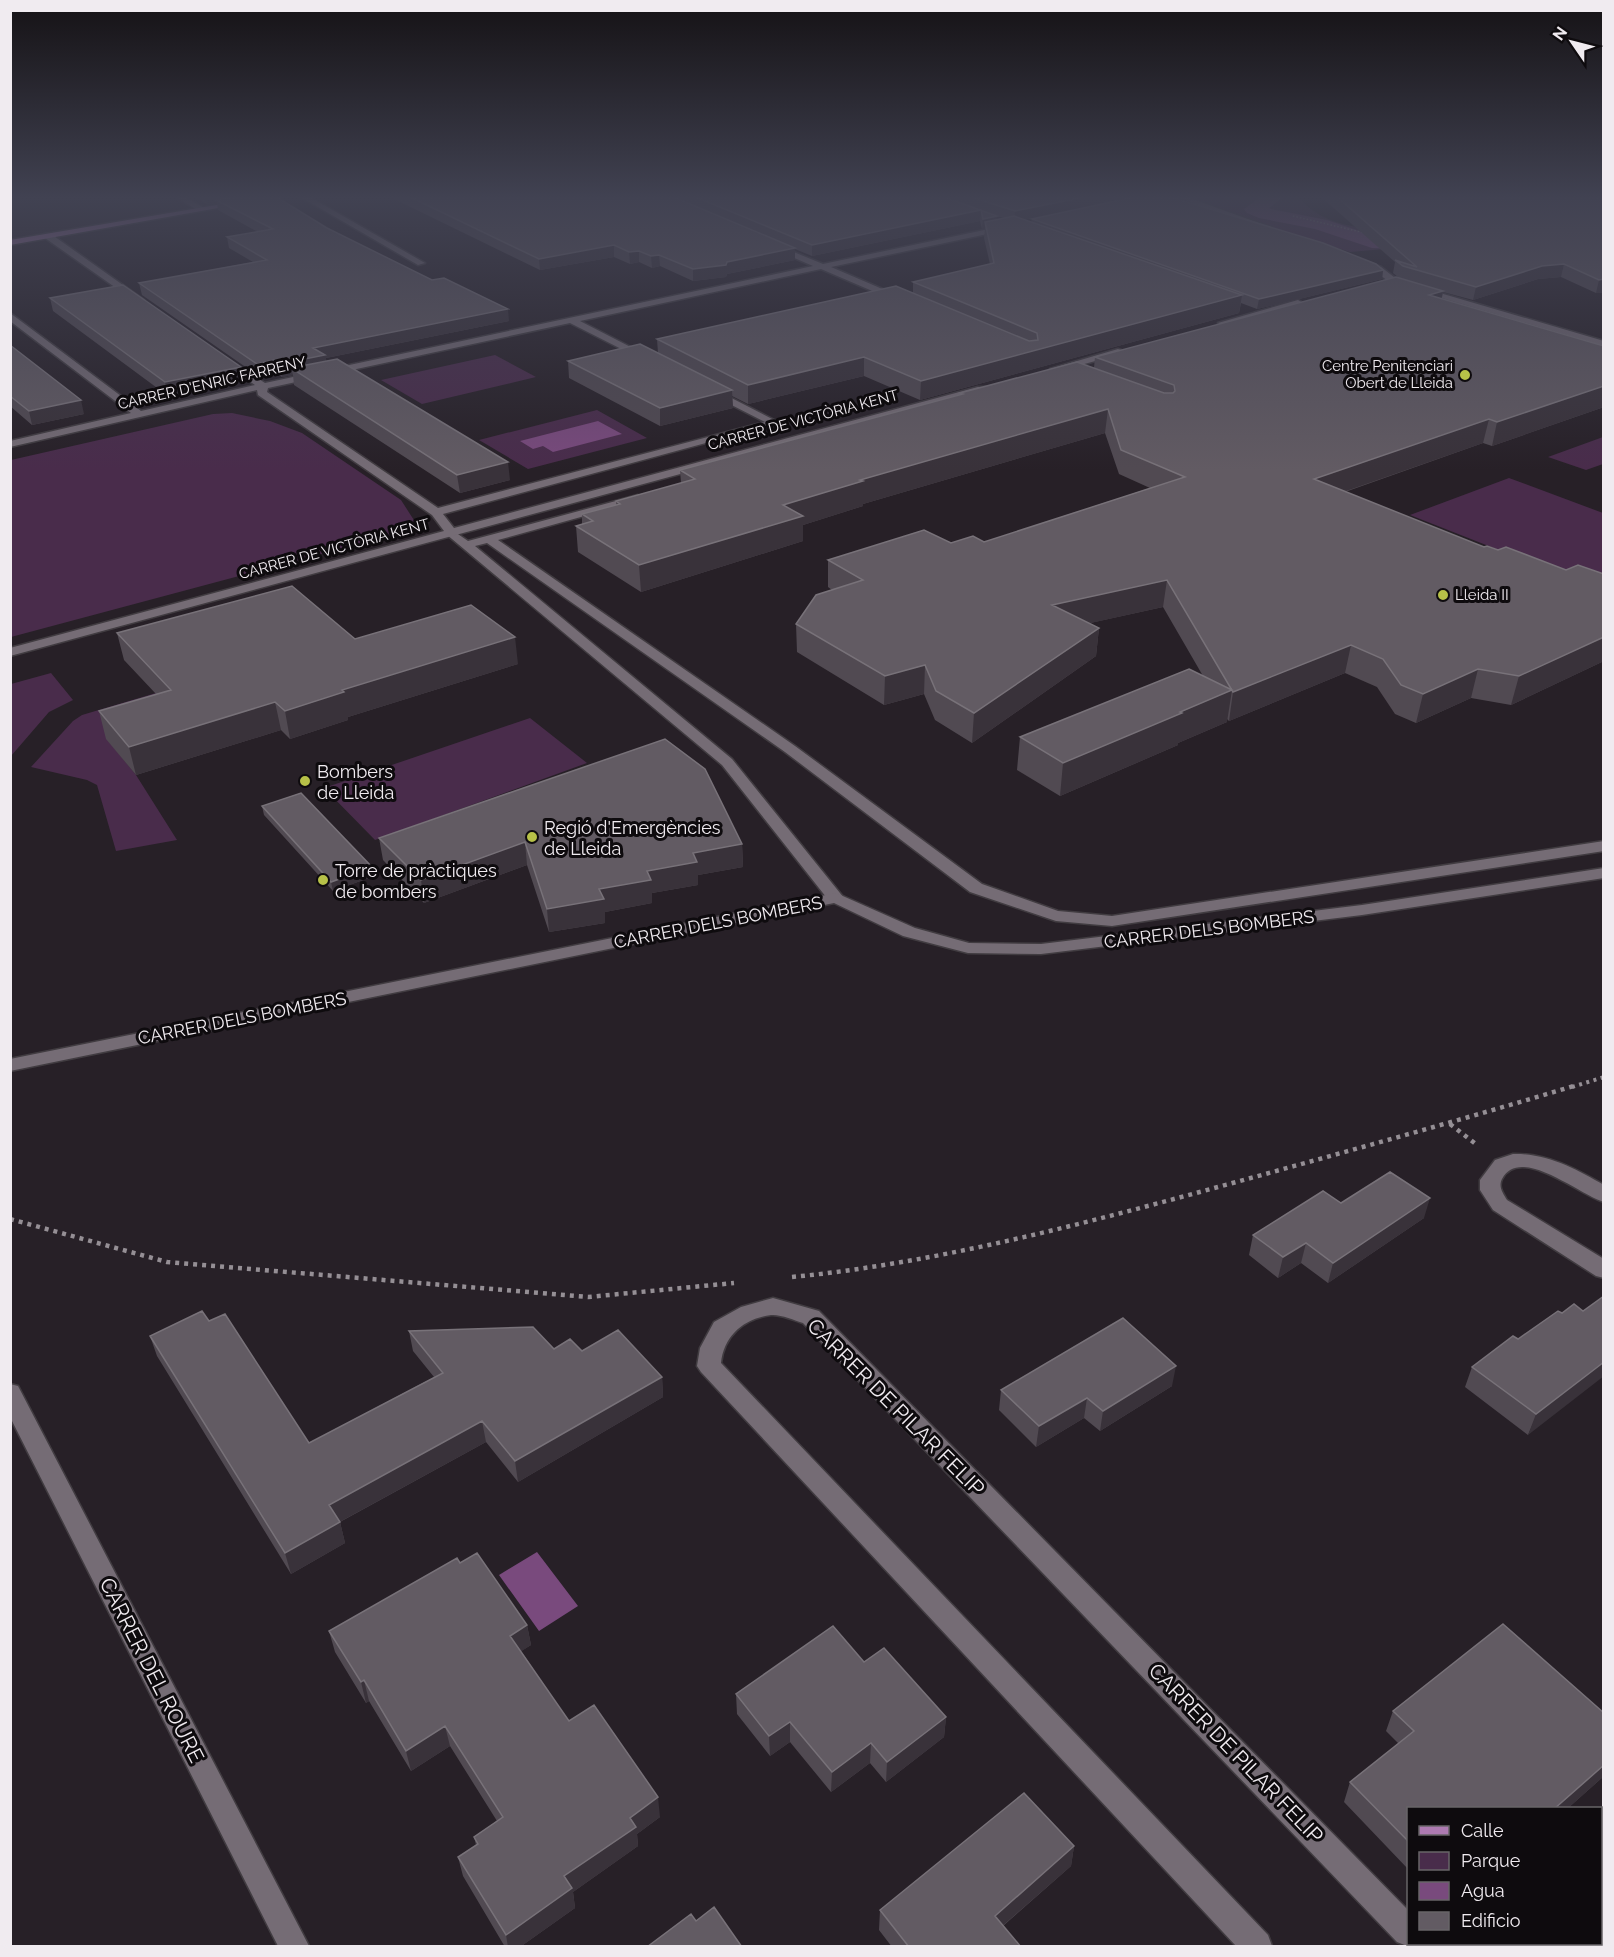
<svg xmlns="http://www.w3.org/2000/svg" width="1614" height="1957" viewBox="0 0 1614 1957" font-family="Raleway,sans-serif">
  <rect width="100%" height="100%" fill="#272027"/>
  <path fill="#492c4b" d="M 1182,196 L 1298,196 C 1324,231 1376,229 1415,232 L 1396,248 L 1350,252 L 1224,213 Z
    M 495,355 L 536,377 L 422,404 L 381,380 Z
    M 597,410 L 647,438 L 528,469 L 479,440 Z
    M 232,413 L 270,421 L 302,433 L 401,500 L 419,528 L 11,637 L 11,460 L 213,414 Z
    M 1603,437 L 1603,464 L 1586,470 L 1548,457 Z
    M 1509,478 L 1603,513 L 1603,591 L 1410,515 Z
    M 51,673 L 73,700 L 49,712 L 11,756 L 11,684 Z
    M 193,682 L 107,739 L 136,775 L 177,840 L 116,851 L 97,785 L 87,780 L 31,767 L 73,721 L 82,715 Z
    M 530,718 L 587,763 L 375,840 L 324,788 Z"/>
  <path fill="#794a7d" d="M 598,421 L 622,434 L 553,452 L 543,446 L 533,449 L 520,441 Z
    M 537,1552 L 578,1606 L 539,1631 L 499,1575 Z"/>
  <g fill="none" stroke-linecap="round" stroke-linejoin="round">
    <path fill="#794a7d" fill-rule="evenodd" d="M 1262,196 L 1285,196 L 1269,208 L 1271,209 L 1327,220 L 1374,236 L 1436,238 L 1444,239 L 1447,244 L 1444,249 L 1436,250 L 1372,248 L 1315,229 L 1259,218 L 1247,213 L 1244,209 Z"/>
    <g stroke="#413c41" stroke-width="3">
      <path id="lane" d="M 174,196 L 183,196 L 206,209 L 199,211 Z
        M 299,196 L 308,196 L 425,263 L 418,265 Z
        M 638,495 L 644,498 L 642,500 L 498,540 L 795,746 L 982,884 L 1058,911 L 1112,916 L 1604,841 L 1604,851 L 1112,926 L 1056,921 L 970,892 L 785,752 L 487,543 L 475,546 L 732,759 L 844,898 L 842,902 L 830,902 L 722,765 L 446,534 L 452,530 L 468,541 Z"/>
    </g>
    <g stroke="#413c41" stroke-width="3">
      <path id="street" d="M 1174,196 L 1184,196 L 1273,228 L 1266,230 Z
        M 1008,225 L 1012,227 L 1011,229 L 831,267 L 901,297 L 901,301 L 898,302 L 821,269 L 580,321 L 650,357 L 652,359 L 647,362 L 570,323 L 268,388 L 267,392 L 438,508 L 765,422 L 708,393 L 707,391 L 712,388 L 780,423 L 443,514 L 454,528 L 978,387 L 986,387 L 986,391 L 10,656 L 10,648 L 444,531 L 432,515 L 258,395 L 257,390 L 10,447 L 10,441 L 131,413 L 10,321 L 10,313 L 141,411 L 255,385 L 220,361 L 218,359 L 223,356 L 265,383 L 813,266 L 771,248 L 770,246 L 774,244 L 823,264 Z
        M 45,234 L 51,234 L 144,300 L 136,302 L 45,238 Z
        M 1362,260 L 1381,267 L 1399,281 L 1604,341 L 1604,347 L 1393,285 L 1375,271 L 1359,265 L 1358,263 Z
        M 1298,300 L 1303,303 L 1301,305 L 1223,326 L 1218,323 Z
        M 1118,349 L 1121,350 L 1121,354 L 1055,372 L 1050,369 Z
        M 1604,868 L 1604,878 L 1362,915 L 1041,954 L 968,953 L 903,936 L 834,903 L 10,1071 L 10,1059 L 836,893 L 915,928 L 969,943 L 1041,944 L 1362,905 Z
        M 1513,1154 C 1547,1153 1576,1169 1604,1185 L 1604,1202 C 1581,1196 1520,1144 1502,1179 C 1498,1187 1503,1193 1507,1200 L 1604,1259 L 1604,1278 L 1596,1276 L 1493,1210 L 1480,1190 L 1480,1180 L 1495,1160 Z
        M 773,1298 L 819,1311 L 1408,1910 L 1408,1944 L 1438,1944 L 1439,1946 L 1407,1946 L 1397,1942 L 803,1323 C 794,1320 780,1314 771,1315 C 743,1319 724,1336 721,1363 L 1268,1935 L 1272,1946 L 1236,1946 L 701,1372 L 697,1366 L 700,1348 L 714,1322 L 741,1307 Z
        M 10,1384 L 18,1386 L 309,1946 L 278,1946 L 10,1417 Z"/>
    </g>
    <g stroke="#413c41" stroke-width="3">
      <path id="primary" d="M 269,196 L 285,196 L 10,245 L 10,240 Z"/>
    </g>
    <path stroke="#958f95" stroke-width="1.5" stroke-dasharray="1.5 2" stroke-linecap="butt" d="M 1272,202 L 1285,196
      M 1293,216 L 1365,233"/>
    <path stroke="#958f95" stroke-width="4" stroke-dasharray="3 4.5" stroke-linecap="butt" d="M 1572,1087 L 1604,1077"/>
    <path stroke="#958f95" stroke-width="4.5" stroke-dasharray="4 5" stroke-linecap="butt" d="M 1450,1124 L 1477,1145
      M 10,1219 L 167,1262 L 588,1297 L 734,1283
      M 792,1277 C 936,1263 1079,1225 1218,1187 C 1338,1154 1458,1121 1577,1085"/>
    <use href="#lane" fill="#756c75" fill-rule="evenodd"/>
    <use href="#street" fill="#756c75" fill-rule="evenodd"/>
    <use href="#primary" fill="#ad7ab1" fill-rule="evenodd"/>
  </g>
  <path fill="#514a52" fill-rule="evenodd" d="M 191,196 L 275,196 L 327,228 L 509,321 L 326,358 L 326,361 L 510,480 L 460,493 L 294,385 L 293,375 L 282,377 L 276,373 L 260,377 L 142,295 L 139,283 L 253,262 L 229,248 L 227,237 L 258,232 L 218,210 L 217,203 L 207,204 Z
    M 388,196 L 1167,196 L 1383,270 L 1382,279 L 1257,309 L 1241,303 L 1239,313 L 920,400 L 864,376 L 748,404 L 732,396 L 733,408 L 660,426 L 569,378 L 568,361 L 658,353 L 657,339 L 913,292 L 913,282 L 990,264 L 984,238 L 985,229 L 982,229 L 980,221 L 812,256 L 795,249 L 795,260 L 727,274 L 726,277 L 693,281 L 660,266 L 652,268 L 639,262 L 630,264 L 614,257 L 540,270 ZM 1107,203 L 1032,219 L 1031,223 L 1023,220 ZM 997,216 L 1004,218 L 997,220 Z
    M 1320,196 L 1604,196 L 1604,293 L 1596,293 L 1561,277 L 1538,279 L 1473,300 L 1443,292 L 1442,298 L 1604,346 L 1604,407 L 1492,446 L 1483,443 L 1345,492 L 1484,547 L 1498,550 L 1566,570 L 1604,574 L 1604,661 L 1511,705 L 1471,698 L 1416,723 L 1395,714 L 1377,687 L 1345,673 L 1229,721 L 1227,719 L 1227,722 L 1178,743 L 1178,745 L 1060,796 L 1017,770 L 1020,737 L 1203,676 L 1163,607 L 1090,623 L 1099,628 L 1096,656 L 972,743 L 935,720 L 924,694 L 884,705 L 797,652 L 796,624 L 832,590 L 828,587 L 828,560 L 951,543 L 984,542 L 1150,488 L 1119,474 L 1105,433 L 863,504 L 863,506 L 803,525 L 803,541 L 641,592 L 578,552 L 576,526 L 582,524 L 582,514 L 616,505 L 616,501 L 681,483 L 680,470 L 960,395 L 960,393 L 1094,368 L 1095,357 L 1398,277 L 1393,273 L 1395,262 Z
    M 50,298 L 241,367 L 244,380 L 168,396 L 53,311 Z
    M 10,345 L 84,414 L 32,425 L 10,406 Z
    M 117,633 L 355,639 L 518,664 L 348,717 L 348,720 L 290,739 L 281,730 L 136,775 L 106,739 L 99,711 L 156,694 L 124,660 Z
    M 262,806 L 374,876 L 333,891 L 264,815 Z
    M 379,838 L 742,844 L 743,867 L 698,875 L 698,885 L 652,893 L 652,903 L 605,912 L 605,923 L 549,932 L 527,865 L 424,903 L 383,860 Z
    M 1341,1203 L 1424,1218 L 1328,1283 L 1301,1263 L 1278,1278 L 1249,1255 L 1253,1235 Z
    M 1583,1311 L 1528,1435 L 1465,1387 L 1472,1367 L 1562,1313 Z
    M 209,1321 L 309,1443 L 434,1377 L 413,1351 L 409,1331 L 554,1349 L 582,1351 L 662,1377 L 663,1397 L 518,1482 L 486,1442 L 340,1522 L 345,1543 L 291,1574 L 157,1356 L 150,1336 Z
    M 1172,1386 L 1100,1431 L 1084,1418 L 1036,1447 L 999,1410 L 1001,1390 Z
    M 460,1563 L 527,1625 L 531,1645 L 521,1651 L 569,1721 L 660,1817 L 637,1834 L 638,1846 L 573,1892 L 575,1908 L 520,1947 L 505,1947 L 463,1876 L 458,1857 L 476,1845 L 474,1837 L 497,1821 L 450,1746 L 411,1771 L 369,1701 L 366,1703 L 335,1652 L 329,1631 Z
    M 864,1662 L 946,1717 L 944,1737 L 886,1782 L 870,1763 L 831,1792 L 790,1742 L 770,1756 L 737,1714 L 736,1694 Z
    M 1393,1711 L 1604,1713 L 1604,1776 L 1567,1809 L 1408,1809 L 1408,1869 L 1344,1802 L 1350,1782 L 1399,1744 L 1386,1731 Z
    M 1074,1846 L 1071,1866 L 1003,1926 L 1021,1947 L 892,1947 L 879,1930 L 880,1910 Z
    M 1604,1898 L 1603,1947 L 1483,1947 L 1480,1944 L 1600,1944 Z"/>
  <path fill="#39323a" d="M 205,196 L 257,196 L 216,200 L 217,203 L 207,204 Z
    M 1090,196 L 1140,196 L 1014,222 L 1015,211 Z
    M 981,210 L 980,221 L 812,256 L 812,245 Z
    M 997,216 L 997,226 L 985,222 L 985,229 L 982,229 L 983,219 Z
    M 614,245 L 614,257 L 540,270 L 539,259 Z
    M 795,248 L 795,260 L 727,274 L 726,277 L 693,281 L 693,269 Z
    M 639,251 L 639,262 L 630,264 L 629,252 Z
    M 659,255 L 660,266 L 652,268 L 651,256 Z
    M 1564,264 L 1561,277 L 1538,279 L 1473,300 L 1476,287 L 1542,266 Z
    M 1383,270 L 1382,279 L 1257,309 L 1259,299 Z
    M 1604,279 L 1604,293 L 1596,293 L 1599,280 Z
    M 1443,291 L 1439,311 L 1429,295 Z
    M 1242,295 L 1239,313 L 920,400 L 921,381 Z
    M 508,309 L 509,321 L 326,358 L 327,367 L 291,368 L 293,375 L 282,377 L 280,364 L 313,348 Z
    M 864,357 L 864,376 L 748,404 L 748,385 Z
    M 274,360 L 276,373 L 260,377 L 257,364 Z
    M 241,367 L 244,380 L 168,396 L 165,382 Z
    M 1604,386 L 1604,407 L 1492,446 L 1497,422 Z
    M 732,390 L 733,408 L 660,426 L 660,408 Z
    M 81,400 L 84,414 L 32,425 L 29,411 Z
    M 1108,409 L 1105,433 L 863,504 L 863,506 L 803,525 L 803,541 L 641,592 L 639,565 L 783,505 L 860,480 Z
    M 1489,419 L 1483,443 L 1309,504 L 1314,479 Z
    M 508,462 L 510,480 L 460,493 L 457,475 Z
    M 1167,580 L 1163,607 L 1050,632 L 1052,605 Z
    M 1099,628 L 1096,656 L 972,743 L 974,713 Z
    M 515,637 L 518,664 L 348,717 L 348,720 L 290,739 L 285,711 L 342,690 Z
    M 1604,637 L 1604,661 L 1511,705 L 1519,676 Z
    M 1351,645 L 1345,673 L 1229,721 L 1233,692 Z
    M 925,665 L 924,694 L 884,705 L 885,676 Z
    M 1478,669 L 1471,698 L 1416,723 L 1423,694 Z
    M 1232,690 L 1227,722 L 1178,743 L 1178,745 L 1060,796 L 1063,763 Z
    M 275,702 L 281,730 L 136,775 L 129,747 Z
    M 525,842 L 527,865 L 424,903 L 421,880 Z
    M 742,844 L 743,867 L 698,875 L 698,885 L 652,893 L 652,903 L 605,912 L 605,923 L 549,932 L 547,909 L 693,853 Z
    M 372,867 L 374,876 L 333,891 L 331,882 Z
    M 1430,1198 L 1424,1218 L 1328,1283 L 1333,1263 Z
    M 1306,1243 L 1301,1263 L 1278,1278 L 1283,1257 Z
    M 1604,1362 L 1604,1376 L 1528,1435 L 1536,1414 Z
    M 1176,1366 L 1172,1386 L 1100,1431 L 1103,1411 Z
    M 662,1377 L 663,1397 L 518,1482 L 515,1461 Z
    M 1087,1398 L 1084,1418 L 1036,1447 L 1039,1426 Z
    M 482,1421 L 486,1442 L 334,1525 L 329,1505 Z
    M 340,1522 L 345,1543 L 291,1574 L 285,1553 Z
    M 527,1625 L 531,1645 L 514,1656 L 510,1636 Z
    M 364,1680 L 369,1701 L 366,1703 L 361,1682 Z
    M 946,1717 L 944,1737 L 886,1782 L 887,1762 Z
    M 790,1722 L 790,1742 L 770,1756 L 769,1736 Z
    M 445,1726 L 450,1746 L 411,1771 L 406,1751 Z
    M 871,1743 L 870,1763 L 831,1792 L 832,1772 Z
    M 1604,1765 L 1604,1776 L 1567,1809 L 1554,1809 Z
    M 658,1797 L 660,1817 L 637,1834 L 638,1846 L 573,1892 L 575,1908 L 520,1947 L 508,1947 L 506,1935 L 564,1876 L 630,1818 Z
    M 1074,1846 L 1071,1866 L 992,1935 L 995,1916 Z
    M 1604,1937 L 1604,1946 L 1593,1947 L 1597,1944 L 1600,1944 L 1600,1940 Z"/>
  <path fill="#625b63" stroke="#787279" stroke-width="1.5" d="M 239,196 L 275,196 L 327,228 L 432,280 L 444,278 L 508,309 L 313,348 L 325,355 L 280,364 L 274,360 L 257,364 L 139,283 L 267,260 L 227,237 L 273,229 L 216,200 Z
    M 408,196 L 671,196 L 795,248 L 727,262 L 726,265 L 693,269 L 659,255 L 651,256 L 639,251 L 629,252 L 614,245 L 539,259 Z
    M 693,196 L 941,196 L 997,216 L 983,219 L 981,210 L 812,245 Z
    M 968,196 L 1090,196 L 1015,211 Z
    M 1139,196 L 1167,196 L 1323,243 L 1376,264 L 1383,270 L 1259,299 L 1032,219 Z
    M 1336,196 L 1604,196 L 1604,279 L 1599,280 L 1564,264 L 1542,266 L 1476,287 L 1403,266 L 1395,260 L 1417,267 Z
    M 1014,216 L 1242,295 L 921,381 L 864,357 L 748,385 L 657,339 L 896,286 L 1029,341 L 1038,340 L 1037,333 L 913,282 L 994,263 L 985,222 Z
    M 1396,277 L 1443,291 L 1429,295 L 1604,346 L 1604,386 L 1497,422 L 1489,419 L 1314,479 L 1484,547 L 1487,546 L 1498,550 L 1506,547 L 1566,570 L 1578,565 L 1604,574 L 1604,637 L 1519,676 L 1478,669 L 1423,694 L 1401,685 L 1383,659 L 1351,645 L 1233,692 L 1167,580 L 1052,605 L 1099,628 L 974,713 L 936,691 L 925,665 L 885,676 L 796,624 L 816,595 L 863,580 L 828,560 L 924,530 L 951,543 L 973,536 L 984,542 L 1185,477 L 1121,450 L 1108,409 L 860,480 L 863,481 L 783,505 L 803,516 L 639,565 L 576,526 L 593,521 L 582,514 L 620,504 L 616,501 L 695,479 L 680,470 L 963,394 L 960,393 L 1077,362 L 1164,393 L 1173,393 L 1175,391 L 1174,385 L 1095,357 Z
    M 123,285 L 241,367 L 165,382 L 50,298 Z
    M 640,344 L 732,390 L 660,408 L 568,361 Z
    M 10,345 L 81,400 L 29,411 L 10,396 Z
    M 337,359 L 508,462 L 457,475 L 291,368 Z
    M 292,586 L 355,639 L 471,605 L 515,637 L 342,690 L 344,692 L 285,711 L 275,702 L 129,747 L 99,711 L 171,690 L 117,633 Z
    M 1189,669 L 1232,690 L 1180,712 L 1182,713 L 1063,763 L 1020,737 Z
    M 665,739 L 705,769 L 742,844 L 693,853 L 697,862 L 647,871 L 651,880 L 599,889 L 604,899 L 547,909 L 525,842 L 421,880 L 379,838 Z
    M 301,793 L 372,867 L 331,882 L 262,806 Z
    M 1390,1172 L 1430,1198 L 1333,1263 L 1306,1243 L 1283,1257 L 1253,1235 L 1323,1191 L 1341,1203 Z
    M 1604,1296 L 1604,1362 L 1536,1414 L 1472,1367 L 1513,1336 L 1518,1339 L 1558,1311 L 1562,1313 L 1574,1304 L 1583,1311 Z
    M 202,1311 L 209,1321 L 225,1314 L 309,1443 L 443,1373 L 409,1331 L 533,1327 L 554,1349 L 570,1339 L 582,1351 L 618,1330 L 662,1377 L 515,1461 L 482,1421 L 329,1505 L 340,1522 L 285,1553 L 150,1336 Z
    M 1123,1318 L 1176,1366 L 1103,1411 L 1087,1398 L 1039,1426 L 1001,1390 Z
    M 477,1553 L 527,1625 L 510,1636 L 569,1721 L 594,1705 L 658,1797 L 630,1818 L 636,1827 L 564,1876 L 572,1888 L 506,1935 L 458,1857 L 478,1844 L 474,1837 L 503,1817 L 445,1726 L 406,1751 L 364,1680 L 361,1682 L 329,1631 L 457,1558 L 460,1563 Z
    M 1503,1624 L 1604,1713 L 1604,1765 L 1554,1809 L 1408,1809 L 1408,1841 L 1350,1782 L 1414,1731 L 1393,1711 Z
    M 833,1626 L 864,1662 L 884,1648 L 946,1717 L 887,1762 L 871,1743 L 832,1772 L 790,1722 L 769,1736 L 736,1694 Z
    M 1024,1793 L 1074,1846 L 995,1916 L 1021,1947 L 909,1947 L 880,1910 Z
    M 1600,1895 L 1604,1898 L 1604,1937 L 1600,1940 Z
    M 714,1907 L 742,1947 L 647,1947 L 691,1914 L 696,1921 Z
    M 1508,1944 L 1597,1944 L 1593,1947 L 1511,1947 Z"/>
  <linearGradient id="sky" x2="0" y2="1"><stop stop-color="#151215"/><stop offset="0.42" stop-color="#414252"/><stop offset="1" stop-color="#414252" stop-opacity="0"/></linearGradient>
  <rect width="1614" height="470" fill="url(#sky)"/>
  <g fill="#b7c148" stroke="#0e0b0e" stroke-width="2">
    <circle cx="1465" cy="375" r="6"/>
    <circle cx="1443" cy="595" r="6"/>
    <circle cx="305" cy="781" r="6"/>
    <circle cx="532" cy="837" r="6"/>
    <circle cx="323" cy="880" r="6"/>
  </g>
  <g text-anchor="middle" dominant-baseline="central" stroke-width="6" stroke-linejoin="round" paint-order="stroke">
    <g font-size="15" fill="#f0ebf0" stroke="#0e0b0e" text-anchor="end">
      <text x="1453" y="366">Centre Penitenciari<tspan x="1453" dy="17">Obert de Lleida</tspan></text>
      <text x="1455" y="595" text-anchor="start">Lleida II</text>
    </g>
    <g font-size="15" fill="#f0ebf0" stroke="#0e0b0e">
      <text transform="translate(212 383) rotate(-13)">CARRER D'ENRIC FARRENY</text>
      <text transform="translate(803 420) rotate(-15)">CARRER DE VICTÒRIA KENT</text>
      <text transform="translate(334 549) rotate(-15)">CARRER DE VICTÒRIA KENT</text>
    </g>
    <g font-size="18" fill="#f0ebf0" stroke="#0e0b0e" text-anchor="start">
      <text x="317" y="771">Bombers<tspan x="317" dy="21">de Lleida</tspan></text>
      <text x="544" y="827">Regió d'Emergències<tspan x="544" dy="21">de Lleida</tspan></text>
      <text x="335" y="870">Torre de pràctiques<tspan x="335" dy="21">de bombers</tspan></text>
    </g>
    <g font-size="18" fill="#f0ebf0" stroke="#0e0b0e">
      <text transform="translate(718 922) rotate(-11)">CARRER DELS BOMBERS</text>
      <text transform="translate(1209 929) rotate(-7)">CARRER DELS BOMBERS</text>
      <text transform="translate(242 1018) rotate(-11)">CARRER DELS BOMBERS</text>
    </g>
    <g font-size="21" fill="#f0ebf0" stroke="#0e0b0e">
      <text transform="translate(896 1407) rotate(45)">CARRER DE PILAR FELIP</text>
      <text transform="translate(152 1670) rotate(63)">CARRER DEL ROURE</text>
      <text transform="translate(1236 1753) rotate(46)">CARRER DE PILAR FELIP</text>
    </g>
  </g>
  <rect width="1614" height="1957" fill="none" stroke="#f0ebf0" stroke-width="24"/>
  <rect x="1407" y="1807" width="195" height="138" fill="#0e0b0e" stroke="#686568" stroke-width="1.5"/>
  <rect x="1419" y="1826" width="30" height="9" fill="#ad7ab1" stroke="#686568" stroke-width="1.5"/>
  <text x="1461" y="1837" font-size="18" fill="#f0ebf0">Calle</text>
  <rect x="1419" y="1852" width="30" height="18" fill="#492c4b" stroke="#686568" stroke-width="1.5"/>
  <text x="1461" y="1867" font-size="18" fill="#f0ebf0">Parque</text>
  <rect x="1419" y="1882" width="30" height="18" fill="#794a7d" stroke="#686568" stroke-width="1.5"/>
  <text x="1461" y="1897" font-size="18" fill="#f0ebf0">Agua</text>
  <rect x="1419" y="1912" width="30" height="18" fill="#625b63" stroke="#686568" stroke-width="1.5"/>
  <text x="1461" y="1927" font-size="18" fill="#f0ebf0">Edificio</text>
  <g transform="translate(1572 42) rotate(305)" stroke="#0e0b0e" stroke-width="4.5" paint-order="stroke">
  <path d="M0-4.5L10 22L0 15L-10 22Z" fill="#f0ebf0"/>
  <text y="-9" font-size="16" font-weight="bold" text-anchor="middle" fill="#f0ebf0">N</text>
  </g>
</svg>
